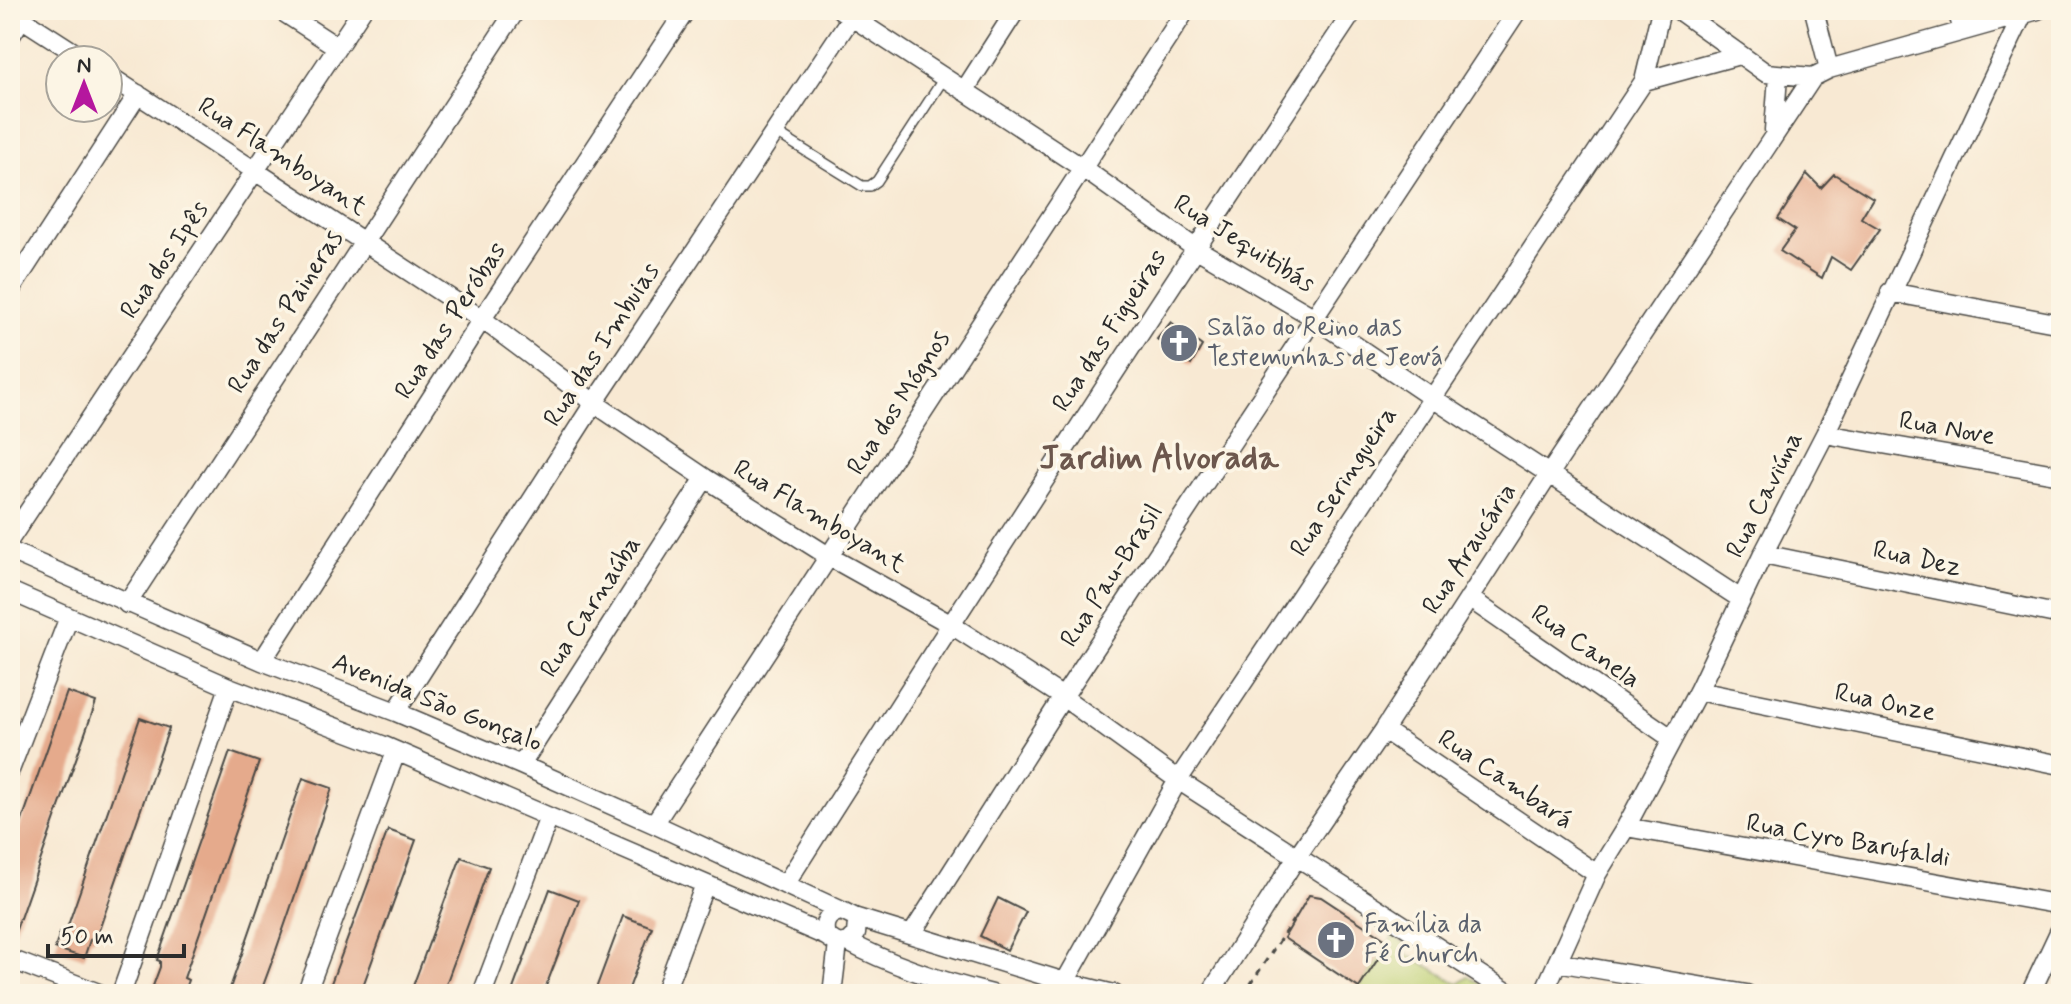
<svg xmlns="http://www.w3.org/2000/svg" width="2071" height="1004" viewBox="0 0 2071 1004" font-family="Mynerve,sans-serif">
  <rect width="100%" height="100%" fill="#fcf5e5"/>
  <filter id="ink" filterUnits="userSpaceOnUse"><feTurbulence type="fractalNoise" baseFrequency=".0125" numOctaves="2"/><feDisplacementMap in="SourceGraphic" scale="16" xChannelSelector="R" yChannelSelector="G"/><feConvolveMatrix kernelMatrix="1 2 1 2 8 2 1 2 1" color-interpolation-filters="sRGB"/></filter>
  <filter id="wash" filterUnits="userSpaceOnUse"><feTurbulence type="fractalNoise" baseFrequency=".006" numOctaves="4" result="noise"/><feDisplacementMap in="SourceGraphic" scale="32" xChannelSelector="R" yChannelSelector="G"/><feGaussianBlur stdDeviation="1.8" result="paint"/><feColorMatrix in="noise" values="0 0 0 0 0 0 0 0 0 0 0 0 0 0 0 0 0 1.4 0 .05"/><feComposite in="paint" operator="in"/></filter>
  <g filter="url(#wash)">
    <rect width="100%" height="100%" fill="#f8e9d3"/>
    <path fill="#bdd074" stroke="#747e50" stroke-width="2" d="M 1393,936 L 1406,944 L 1405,953 L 1459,984 L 1468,976 L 1494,994 L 1355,994 Z"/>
    <g id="blocks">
      <path fill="#e5aa8c" d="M 1807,174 L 1821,188 L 1834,174 L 1873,198 L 1861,218 L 1880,229 L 1851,270 L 1831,257 L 1822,278 L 1780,251 L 1795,230 L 1778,219 Z
        M 1171,322 L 1202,346 L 1191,365 L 1157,339 Z
        M 67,692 L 96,702 L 12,941 L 10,941 L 10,855 Z
        M 140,718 L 169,728 L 97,936 L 90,940 L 84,958 L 55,948 L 60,932 L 65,934 Z
        M 230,752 L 259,762 L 184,978 L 188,980 L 183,994 L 177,994 L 153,986 L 160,967 L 160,961 L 157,960 Z
        M 303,778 L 332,788 L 274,956 L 260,994 L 228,994 Z
        M 388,830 L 416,840 L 360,994 L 327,994 Z
        M 461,857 L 489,867 L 445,987 L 443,994 L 410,994 Z
        M 550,889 L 579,900 L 543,994 L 513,994 L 515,990 L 513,989 Z
        M 1309,895 L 1321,897 L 1389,942 L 1359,988 L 1284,938 Z
        M 998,898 L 1026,912 L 1007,950 L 980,936 Z
        M 623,916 L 652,927 L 642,953 L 627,994 L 594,994 Z"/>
    </g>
  </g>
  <g filter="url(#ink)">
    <use href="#blocks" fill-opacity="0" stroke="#4a4844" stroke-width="2"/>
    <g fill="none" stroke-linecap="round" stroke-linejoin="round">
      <g stroke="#4a4844" stroke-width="12">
        <path id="service" d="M 775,132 L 862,186 L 870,186 L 877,181 L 944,78
          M 1277,994 L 1298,990"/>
      </g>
      <g stroke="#4a4844" stroke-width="21">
        <path id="minor" d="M 280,10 L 337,47
          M 841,10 L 1084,169 L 1195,248 L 1313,317 L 1431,397 L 1741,599
          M 1678,10 L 1766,73 L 1813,77 L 1829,69 L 2038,10
          M 1814,10 L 1829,69
          M 1957,10 L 1963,31
          M 10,11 L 86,60
          M 10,37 L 22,18
          M 108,75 L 482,319 L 594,403 L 705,478 L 830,557 L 950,624 L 1063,697 L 1178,780 L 1510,994
          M 1644,81 L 1739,55
          M 964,91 L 1016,10
          M 1774,130 L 1778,76
          M 10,291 L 138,94
          M 1890,292 L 2061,324
          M 1825,434 L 2061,475
          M 10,539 L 362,10
          M 10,551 L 262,661 L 396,712 L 521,765 L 654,824 L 842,911
          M 1763,554 L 2061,615
          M 10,591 L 229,687 L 382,745 L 826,936 L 838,944 L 848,942 L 856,934 L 857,922 L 854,917
          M 1469,598 L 1671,738
          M 127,604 L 516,10
          M 262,661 L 482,319 L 686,10
          M 1698,691 L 2061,765
          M 396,712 L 594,403 L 856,10
          M 1384,730 L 1597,874
          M 521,765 L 705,478
          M 10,770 L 69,617
          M 654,824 L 1186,10
          M 1626,827 L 2061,905
          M 785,885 C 971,591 1161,299 1354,10
          M 912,934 L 1063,697 L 1518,10
          M 826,936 C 822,922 828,913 842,911 L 854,917 L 1065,982 L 1114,994
          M 848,942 C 893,966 943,982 992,994
          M 10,959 L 101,994
          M 1557,962 L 1747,994
          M 1065,982 L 1178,780 L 1644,81 L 1661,10
          M 121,994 L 229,687
          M 306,994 L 396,752
          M 482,994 L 549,817
          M 664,994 L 705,884
          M 832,994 L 838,944
          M 1210,994 L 1298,855 L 1384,730 L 1550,473 L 1813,77
          M 1543,994 L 1597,874 L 1626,827 L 1698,691 L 1763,554 L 1825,434 L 2023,14
          M 2030,994 L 2061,928"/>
      </g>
      <path stroke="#4a4844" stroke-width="3" stroke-dasharray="6 6" stroke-linecap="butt" d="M 1244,994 L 1293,920"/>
      <use href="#service" stroke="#fff" stroke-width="9"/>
      <use href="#minor" stroke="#fff" stroke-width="18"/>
    </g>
  </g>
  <defs>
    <g id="church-disc" transform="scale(2)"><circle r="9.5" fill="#6b7280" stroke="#fcf5e5"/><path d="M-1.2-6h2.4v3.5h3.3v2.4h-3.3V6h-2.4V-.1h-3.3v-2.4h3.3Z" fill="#fff"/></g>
  </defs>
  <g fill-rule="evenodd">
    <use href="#church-disc" x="1179" y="343"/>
    <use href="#church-disc" x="1336" y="940"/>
  </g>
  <g text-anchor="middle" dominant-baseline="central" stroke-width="7" stroke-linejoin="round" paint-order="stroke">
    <g font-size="26" fill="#2b2b2b" stroke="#fcf5e5">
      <text transform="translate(282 157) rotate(33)">Rua Flamboyant</text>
      <text transform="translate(1244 244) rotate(32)">Rua Jequitibás</text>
      <text transform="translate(165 260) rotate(-56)">Rua dos Ipês</text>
      <text transform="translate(286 312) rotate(-57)">Rua das Paineras</text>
      <text transform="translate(451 321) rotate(-57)">Rua das Peróbas</text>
      <text transform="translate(1110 331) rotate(-57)">Rua das Figueiras</text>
      <text transform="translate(602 345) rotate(-57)">Rua das Imbuias</text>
      <text transform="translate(899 403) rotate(-57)">Rua dos Mógnos</text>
      <text transform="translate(1947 429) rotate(10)">Rua Nove</text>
      <text transform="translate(1344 482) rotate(-57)">Rua Seringueira</text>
      <text transform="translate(1765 495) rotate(-63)">Rua Caviúna</text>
      <text transform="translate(819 517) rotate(31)">Rua Flamboyant</text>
      <text transform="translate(1470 549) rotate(-57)">Rua Araucária</text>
      <text transform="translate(1917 559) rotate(12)">Rua Dez</text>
      <text transform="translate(1112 576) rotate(-57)">Rua Pau-Brasil</text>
      <text transform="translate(591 607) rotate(-57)">Rua Carnaúba</text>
      <text transform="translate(1585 647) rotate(35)">Rua Canela</text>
      <text transform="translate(437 703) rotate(22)">Avenida São Gonçalo</text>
      <text transform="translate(1885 703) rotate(12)">Rua Onze</text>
      <text transform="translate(1505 780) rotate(34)">Rua Cambará</text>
      <text transform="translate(1848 841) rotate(10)">Rua Cyro Barufaldi</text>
    </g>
    <g font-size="26" fill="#5b616d" stroke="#fcf5e5" text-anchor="start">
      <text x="1207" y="328">Salão do Reino das<tspan x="1207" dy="30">Testemunhas de Jeová</tspan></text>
      <text x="1364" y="925">Família da<tspan x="1364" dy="30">Fé Church</tspan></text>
    </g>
    <g font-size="34" font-weight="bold" fill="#6c574d" stroke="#fcf5e5">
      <text x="1159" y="458">Jardim Alvorada</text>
    </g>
  </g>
  <rect width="2071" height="1004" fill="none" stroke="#fcf5e5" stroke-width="40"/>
  <g transform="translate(84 84)"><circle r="38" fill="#fcf5e5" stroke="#a8a49b" stroke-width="2"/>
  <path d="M0-6L14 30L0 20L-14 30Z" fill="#b5179e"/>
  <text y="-12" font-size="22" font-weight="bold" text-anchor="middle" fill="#2b2b2b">N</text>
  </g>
  <path d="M48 944v12h136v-12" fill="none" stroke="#2b2b2b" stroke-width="4"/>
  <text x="60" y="944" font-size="24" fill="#2b2b2b" stroke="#fcf5e5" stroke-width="6" paint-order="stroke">50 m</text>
</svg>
